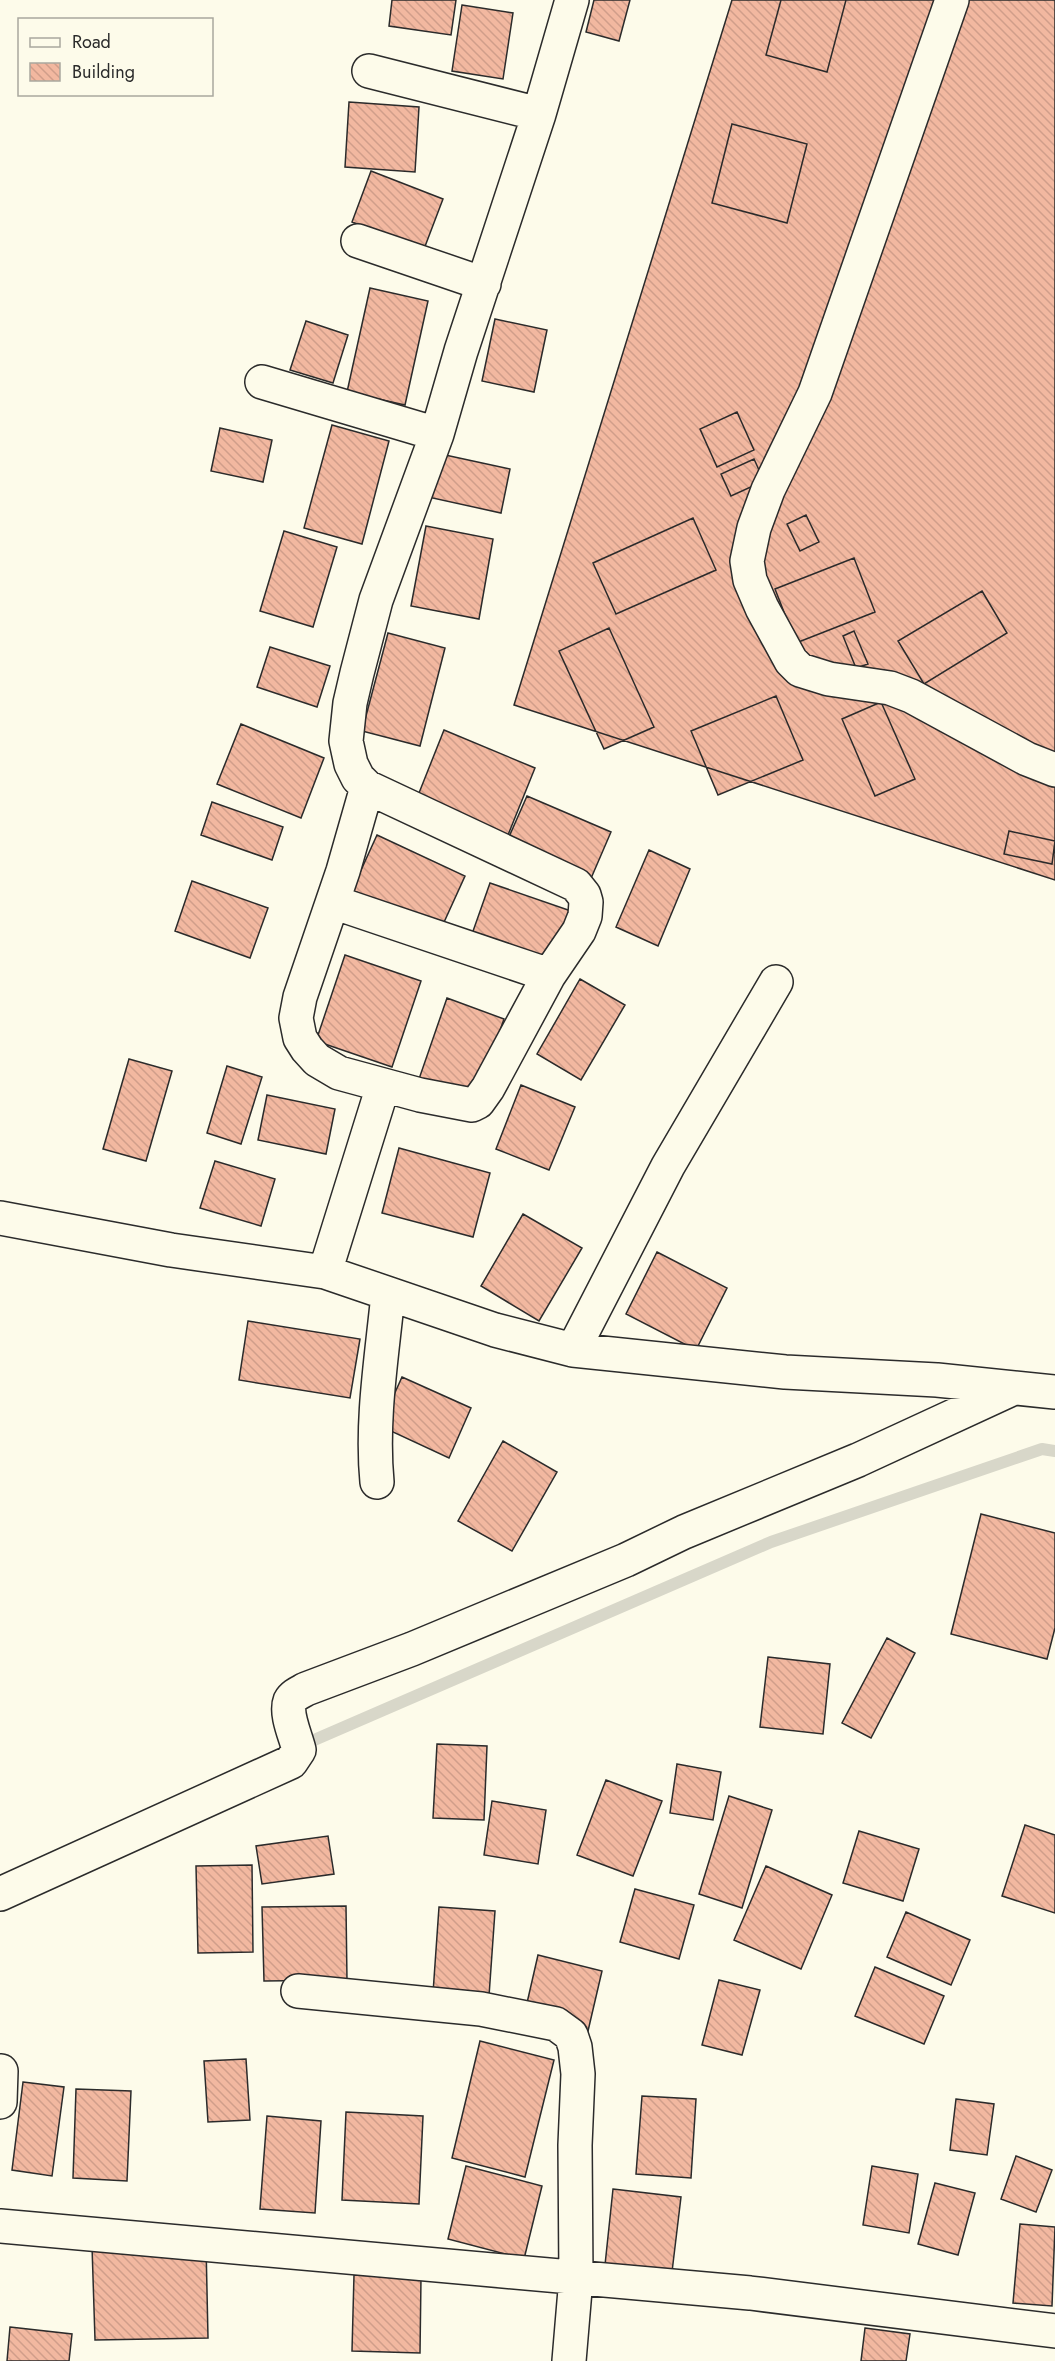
<svg xmlns="http://www.w3.org/2000/svg" width="1055" height="2361" viewBox="0 0 1055 2361" font-family="Jost,sans-serif">
  <defs>
    <pattern id="building-back-hatch" width="6" height="6" patternUnits="userSpaceOnUse" patternTransform="scale(1.5)"><rect width="6" height="6" fill="#f2b8a0"/><path d="M-1 5l2 2M0 0l6 6M5-1l2 2" fill="none" stroke="#d09e8a"/></pattern>
  </defs>
  <rect width="100%" height="100%" fill="#fdfbea"/>
  <g fill="none" stroke-linecap="round" stroke-linejoin="round">
    <path stroke="#d8d7c9" stroke-width="12" d="M 298,1747 L 771,1542 L 1042,1449 L 1055,1451"/>
  </g>
  <path fill="url(#building-back-hatch)" stroke="#2b2b2b" stroke-width="1.5" d="M 392,0 L 456,0 L 451,35 L 389,26 Z
    M 594,0 L 630,0 L 619,41 L 586,32 Z
    M 732,0 L 1055,0 L 1055,880 L 514,705 Z
    M 781,0 L 846,0 L 827,72 L 766,55 Z
    M 462,5 L 513,13 L 503,79 L 452,71 Z
    M 349,102 L 419,107 L 415,172 L 345,167 Z
    M 732,124 L 807,144 L 787,223 L 712,203 Z
    M 371,171 L 443,199 L 424,249 L 352,222 Z
    M 370,288 L 428,301 L 405,405 L 347,392 Z
    M 495,319 L 547,330 L 534,392 L 482,381 Z
    M 306,321 L 348,335 L 333,383 L 290,370 Z
    M 737,412 L 754,450 L 717,467 L 700,429 Z
    M 332,425 L 389,441 L 362,544 L 304,528 Z
    M 220,428 L 272,440 L 263,482 L 211,471 Z
    M 436,453 L 510,469 L 501,513 L 428,497 Z
    M 754,459 L 764,481 L 731,496 L 721,474 Z
    M 806,515 L 819,542 L 800,551 L 787,524 Z
    M 693,518 L 716,570 L 616,614 L 593,563 Z
    M 426,526 L 493,539 L 479,619 L 411,606 Z
    M 284,531 L 337,547 L 313,627 L 260,611 Z
    M 854,558 L 875,612 L 796,643 L 775,589 Z
    M 982,591 L 1007,633 L 924,684 L 898,641 Z
    M 609,628 L 654,727 L 604,749 L 559,651 Z
    M 854,631 L 868,664 L 856,668 L 843,636 Z
    M 388,633 L 445,648 L 420,746 L 362,731 Z
    M 270,647 L 330,666 L 317,707 L 257,687 Z
    M 776,696 L 803,760 L 718,795 L 691,731 Z
    M 881,702 L 915,779 L 875,796 L 842,719 Z
    M 241,724 L 324,758 L 301,818 L 217,784 Z
    M 444,730 L 535,768 L 506,840 L 415,803 Z
    M 527,796 L 611,832 L 589,883 L 505,846 Z
    M 212,802 L 283,827 L 272,860 L 201,835 Z
    M 1009,831 L 1055,841 L 1052,864 L 1004,854 Z
    M 377,835 L 465,876 L 440,931 L 352,890 Z
    M 649,850 L 690,869 L 658,946 L 616,927 Z
    M 192,881 L 268,908 L 250,958 L 175,931 Z
    M 490,883 L 571,911 L 554,962 L 472,934 Z
    M 345,955 L 421,981 L 392,1067 L 316,1041 Z
    M 580,979 L 625,1005 L 581,1080 L 537,1054 Z
    M 447,998 L 504,1019 L 476,1099 L 419,1079 Z
    M 129,1059 L 172,1071 L 146,1161 L 103,1149 Z
    M 227,1066 L 262,1077 L 241,1144 L 207,1133 Z
    M 521,1085 L 575,1107 L 549,1170 L 496,1149 Z
    M 267,1095 L 335,1109 L 326,1154 L 258,1140 Z
    M 399,1148 L 490,1173 L 473,1237 L 382,1213 Z
    M 215,1161 L 275,1179 L 261,1226 L 200,1208 Z
    M 523,1214 L 582,1248 L 539,1321 L 481,1286 Z
    M 657,1252 L 727,1288 L 696,1350 L 626,1314 Z
    M 248,1321 L 360,1339 L 350,1398 L 239,1380 Z
    M 402,1377 L 471,1408 L 449,1458 L 380,1426 Z
    M 503,1441 L 557,1472 L 512,1551 L 458,1521 Z
    M 981,1514 L 1055,1533 L 1055,1628 L 1047,1659 L 951,1634 Z
    M 887,1638 L 915,1653 L 871,1738 L 842,1723 Z
    M 768,1657 L 830,1664 L 823,1734 L 760,1727 Z
    M 437,1744 L 487,1746 L 484,1820 L 433,1818 Z
    M 677,1764 L 721,1772 L 713,1820 L 670,1813 Z
    M 606,1780 L 662,1801 L 633,1876 L 577,1855 Z
    M 729,1796 L 772,1810 L 742,1908 L 699,1894 Z
    M 492,1801 L 546,1810 L 538,1864 L 484,1855 Z
    M 1025,1825 L 1055,1835 L 1055,1913 L 1002,1896 Z
    M 859,1831 L 919,1849 L 903,1901 L 843,1883 Z
    M 328,1836 L 334,1874 L 262,1884 L 256,1846 Z
    M 252,1865 L 253,1952 L 198,1953 L 196,1866 Z
    M 766,1866 L 832,1895 L 801,1969 L 734,1940 Z
    M 635,1889 L 694,1905 L 679,1959 L 620,1942 Z
    M 346,1906 L 347,1980 L 264,1981 L 262,1907 Z
    M 439,1907 L 495,1911 L 489,1996 L 433,1993 Z
    M 906,1912 L 970,1940 L 951,1985 L 887,1957 Z
    M 538,1955 L 602,1971 L 588,2031 L 524,2016 Z
    M 875,1967 L 944,1996 L 924,2044 L 855,2016 Z
    M 719,1980 L 760,1990 L 742,2055 L 702,2045 Z
    M 480,2041 L 554,2060 L 525,2177 L 452,2158 Z
    M 246,2059 L 250,2120 L 208,2122 L 204,2061 Z
    M 23,2082 L 64,2087 L 52,2176 L 12,2170 Z
    M 76,2089 L 131,2091 L 127,2181 L 73,2178 Z
    M 642,2096 L 696,2099 L 691,2178 L 636,2174 Z
    M 956,2099 L 994,2104 L 987,2155 L 950,2150 Z
    M 346,2112 L 423,2116 L 419,2204 L 342,2200 Z
    M 267,2116 L 321,2121 L 315,2213 L 260,2209 Z
    M 1016,2156 L 1052,2170 L 1036,2212 L 1001,2199 Z
    M 466,2166 L 542,2186 L 524,2259 L 448,2239 Z
    M 872,2166 L 918,2174 L 909,2233 L 863,2225 Z
    M 935,2183 L 975,2193 L 958,2255 L 918,2244 Z
    M 613,2189 L 681,2197 L 672,2272 L 605,2265 Z
    M 1020,2224 L 1055,2227 L 1052,2306 L 1013,2303 Z
    M 206,2244 L 208,2338 L 95,2340 L 92,2246 Z
    M 354,2275 L 421,2278 L 420,2353 L 352,2351 Z
    M 10,2327 L 72,2334 L 69,2361 L 7,2361 Z
    M 865,2328 L 910,2334 L 906,2361 L 861,2361 Z"/>
  <g fill="none" stroke-linecap="round" stroke-linejoin="round">
    <g stroke="#2b2b2b" stroke-width="36">
      <path id="street" d="M 952,0 L 815,393 L 768,490 L 754,528 L 747,561 L 750,580 L 762,608 L 791,661 L 800,670 L 829,679 L 890,688 L 911,696 L 1027,759 L 1055,770
        M 369,71 L 539,114
        M 358,241 L 484,284
        M 262,382 L 437,434
        M 367,787 L 576,885 L 584,895 L 586,902 L 585,916 L 579,931 L 549,975 L 488,1088 L 478,1102 L 472,1105 L 420,1095 L 339,1073 L 317,1060 L 307,1049 L 300,1038 L 296,1018 L 300,997 L 343,871 L 367,787 L 358,778 L 351,764 L 346,741 L 350,703 L 357,673 L 376,600 L 437,434 L 461,351 L 539,114 L 572,0
        M 333,902 L 549,975
        M 0,1218 L 171,1250 L 325,1272 L 495,1330 L 573,1350 L 785,1372 L 937,1380 L 1055,1392
        M 325,1272 L 383,1086
        M 573,1350 L 668,1166 L 776,982
        M 377,1482 C 371,1420 382,1356 388,1294
        M 0,1894 L 291,1762 L 299,1750 C 296,1737 285,1714 290,1701 C 293,1695 301,1692 306,1689 L 412,1649 L 626,1560 L 684,1532 L 858,1460 L 1014,1388
        M 298,1991 L 481,2009 L 556,2024 L 571,2035 L 575,2047 L 578,2074 L 575,2145 L 576,2278 L 569,2361
        M 0,2102 L 1,2071
        M 0,2226 L 750,2293 L 1055,2331"/>
    </g>
    <use href="#street" stroke="#fdfbea" stroke-width="33"/>
  </g>
  <rect x="18" y="18" width="195" height="78" fill="#fdfbea" stroke="#a9a89e" stroke-width="1.5"/>
  <rect x="30" y="38" width="30" height="9" fill="#fdfbea" stroke="#a9a89e" stroke-width="1.5"/>
  <text x="72" y="48" font-size="18" fill="#2b2b2b">Road</text>
  <rect x="30" y="63" width="30" height="18" fill="url(#building-back-hatch)" stroke="#a9a89e" stroke-width="1.5"/>
  <text x="72" y="78" font-size="18" fill="#2b2b2b">Building</text>
</svg>
